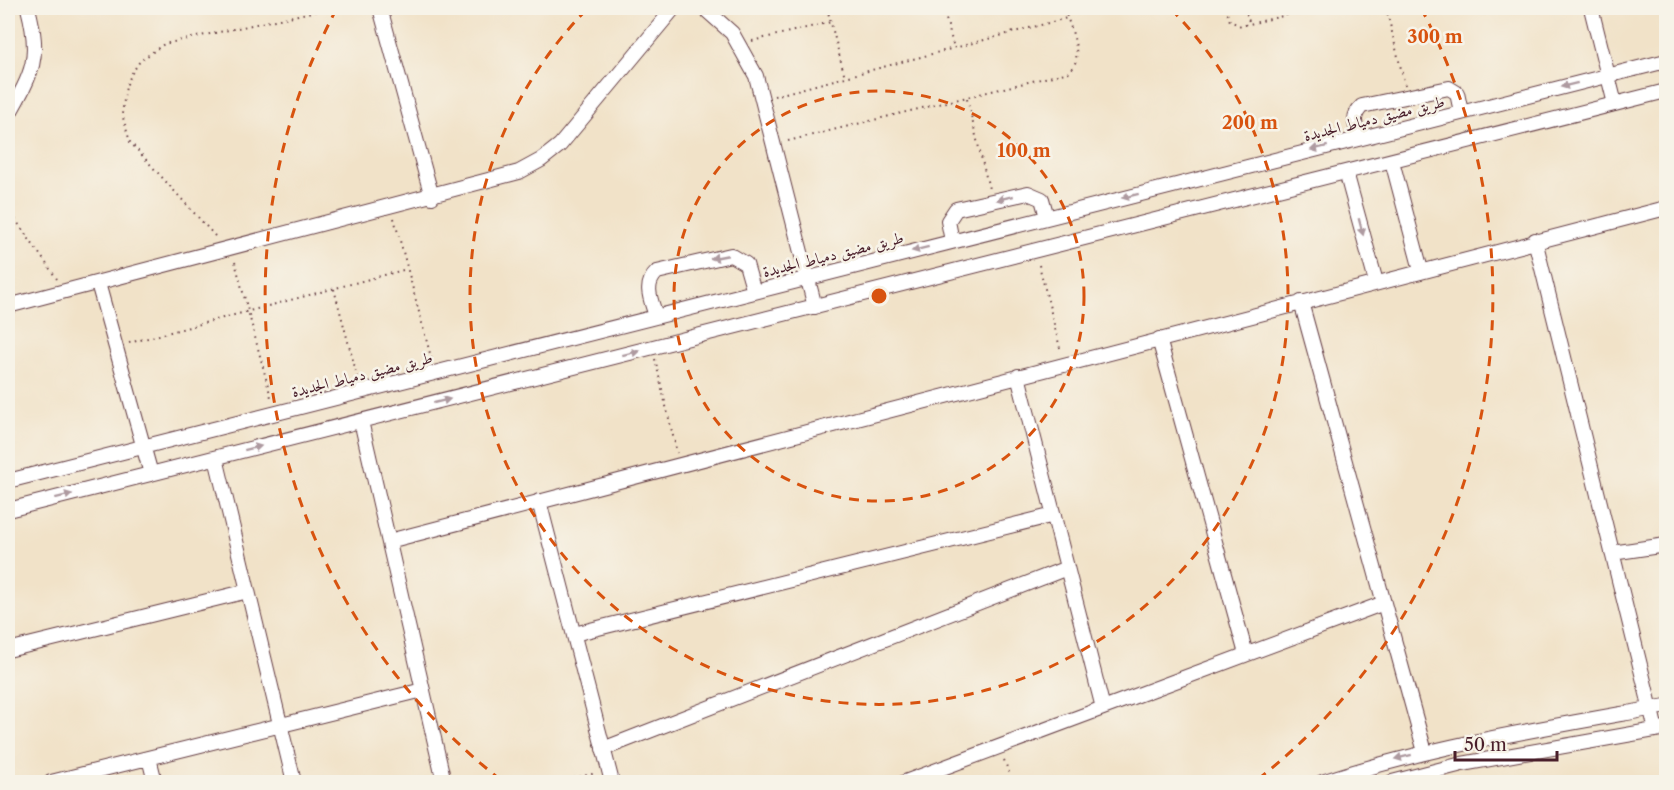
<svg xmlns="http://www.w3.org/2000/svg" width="1674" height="790" viewBox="0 0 1674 790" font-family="'Libre Caslon Text',Amiri,serif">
  <rect width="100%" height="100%" fill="#f7f3e8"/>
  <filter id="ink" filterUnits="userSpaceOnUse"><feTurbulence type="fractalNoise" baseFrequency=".0167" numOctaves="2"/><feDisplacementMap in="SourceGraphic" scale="12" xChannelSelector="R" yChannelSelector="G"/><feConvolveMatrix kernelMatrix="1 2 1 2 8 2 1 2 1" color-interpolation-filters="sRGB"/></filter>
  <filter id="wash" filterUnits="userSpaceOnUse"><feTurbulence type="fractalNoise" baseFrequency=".008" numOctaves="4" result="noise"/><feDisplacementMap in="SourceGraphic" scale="24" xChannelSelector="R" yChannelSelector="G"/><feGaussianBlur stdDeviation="1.35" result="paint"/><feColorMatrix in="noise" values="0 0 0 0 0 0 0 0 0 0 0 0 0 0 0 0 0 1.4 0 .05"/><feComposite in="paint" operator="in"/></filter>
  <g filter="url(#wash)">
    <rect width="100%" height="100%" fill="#f1e2c8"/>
  </g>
  <g filter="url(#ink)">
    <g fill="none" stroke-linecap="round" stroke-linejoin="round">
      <g stroke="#633c43" stroke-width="16">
        <path id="minor" d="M 380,8 L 432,197
          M 704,8 L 732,33 L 756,76 L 815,307
          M 1591,8 L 1615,104
          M 8,116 C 33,72 41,58 28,8
          M 1360,138 C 1355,125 1351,116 1362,106 L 1449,88 L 1457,93 L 1461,112
          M 1392,161 L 1421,270
          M 1346,172 L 1376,282
          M 1535,240 L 1656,730
          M 952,241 L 948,221 L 956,209 L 1028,193 L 1042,199 L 1047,217
          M 98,283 L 151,474
          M 1301,302 L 1425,752
          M 8,306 L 519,172 L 541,160 L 560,145 L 674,8
          M 656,316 C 651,300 643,285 657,272 L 731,255 L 746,264 L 754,292
          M 1159,339 L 1246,654
          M 1018,376 L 1103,708
          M 361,421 L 444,782
          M 216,458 L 294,782
          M 8,481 L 1666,61
          M 539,501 L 612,782
          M 8,510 L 1666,91
          M 389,541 L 1666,208
          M 1612,553 L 1666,545
          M 574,634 L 1054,515
          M 8,650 L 248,591
          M 603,749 L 1067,568
          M 149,758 L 155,782
          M 51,782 L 423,690
          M 905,782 L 1384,603
          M 1322,782 C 1434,745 1550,727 1666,706
          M 1392,782 L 1462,764 L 1666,728"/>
      </g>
      <path stroke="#633c43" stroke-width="2" stroke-dasharray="1.5 4.5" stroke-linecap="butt" d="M 827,8 L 845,77
        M 943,8 L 954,48
        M 1225,8 L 1230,21 L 1241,26 L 1316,8
        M 1245,8 L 1250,25
        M 1386,8 L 1405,85
        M 752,41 L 831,22
        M 774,96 L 1067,18
        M 967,99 L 989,189
        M 788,141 L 1069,72 C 1086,58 1069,25 1064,8
        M 8,209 L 57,279
        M 394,218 L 432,361
        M 215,236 L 130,142 L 122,114 L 126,86 L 132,73 L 140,61 L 164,44 L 330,8
        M 235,262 L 272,401
        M 1039,265 L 1061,352
        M 334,289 L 358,379
        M 129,343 L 407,269
        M 655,359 L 677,453
        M 8,373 L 14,372
        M 1004,760 L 1013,782
        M 556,782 L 597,773"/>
      <use href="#minor" stroke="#fff" stroke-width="14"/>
    </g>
    <defs><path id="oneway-solid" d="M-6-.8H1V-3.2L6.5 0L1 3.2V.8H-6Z" transform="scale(1.5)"/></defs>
    <g fill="#ae9aa0">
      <use href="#oneway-solid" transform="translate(1569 85) rotate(166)"/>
      <use href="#oneway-solid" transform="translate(1319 148) rotate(166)"/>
      <use href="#oneway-solid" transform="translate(1130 196) rotate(166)"/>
      <use href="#oneway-solid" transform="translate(1005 198) rotate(167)"/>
      <use href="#oneway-solid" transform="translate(1361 227) rotate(75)"/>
      <use href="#oneway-solid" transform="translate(920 249) rotate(166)"/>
      <use href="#oneway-solid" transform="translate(719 257) rotate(169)"/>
      <use href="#oneway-solid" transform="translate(631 353) rotate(-14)"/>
      <use href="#oneway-solid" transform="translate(442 401) rotate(-14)"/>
      <use href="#oneway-solid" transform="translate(253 448) rotate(-14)"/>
      <use href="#oneway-solid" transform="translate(64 496) rotate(-14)"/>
      <use href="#oneway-solid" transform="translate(1403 757) rotate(166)"/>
    </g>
  </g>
  <g fill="none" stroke="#d8530f" stroke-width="3" stroke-dasharray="10 8">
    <circle cx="879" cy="296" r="205"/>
    <path d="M1171 9A409 409 0 1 1 587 9"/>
    <path d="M501 780A614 614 0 0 1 337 8M1421 8A614 614 0 0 1 1257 780"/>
  </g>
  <g text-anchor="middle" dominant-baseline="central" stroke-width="5" stroke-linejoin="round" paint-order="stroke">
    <g font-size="16" fill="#4a1f2b" stroke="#f7f3e8">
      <text transform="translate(1374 118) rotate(-14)">طريق مضيق دمياط الجديدة</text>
      <text transform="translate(833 254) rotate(-14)">طريق مضيق دمياط الجديدة</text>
      <text transform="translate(362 374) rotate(-14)">طريق مضيق دمياط الجديدة</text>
    </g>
  </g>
  <circle cx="879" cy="296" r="9" fill="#d8530f" stroke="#f7f3e8" stroke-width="3"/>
  <g font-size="18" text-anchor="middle" font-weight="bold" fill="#d8530f" stroke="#f7f3e8" stroke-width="5" stroke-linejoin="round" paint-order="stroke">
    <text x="1435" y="43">300 m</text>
    <text x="1250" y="129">200 m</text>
    <text x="1024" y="157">100 m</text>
  </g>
  <rect width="1674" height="790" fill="none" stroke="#f7f3e8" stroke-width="30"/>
  <path d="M1455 751v9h102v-9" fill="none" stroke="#4a1f2b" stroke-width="3"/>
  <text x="1464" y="751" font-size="18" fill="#4a1f2b" stroke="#f7f3e8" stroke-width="4.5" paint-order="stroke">50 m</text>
</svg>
